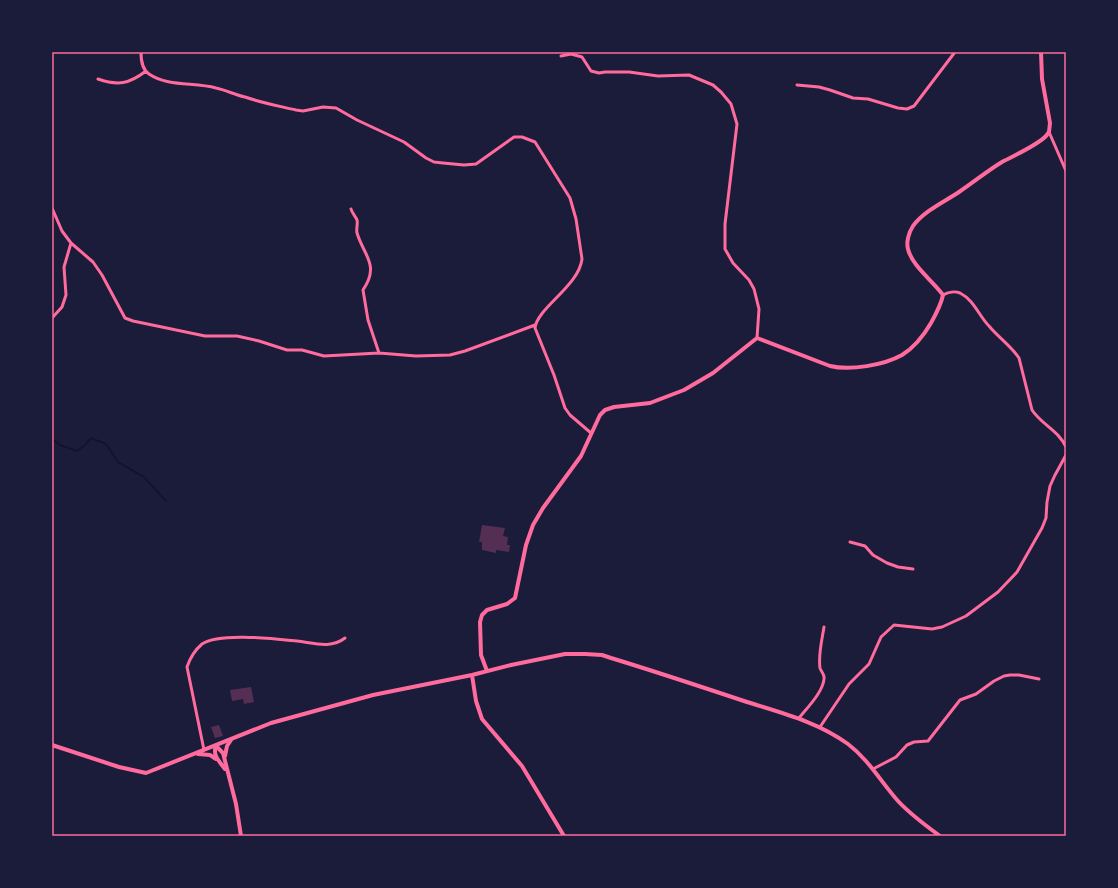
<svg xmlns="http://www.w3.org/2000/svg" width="1118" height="888" viewBox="0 0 1118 888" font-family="Poppins,sans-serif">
  <rect width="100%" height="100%" fill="#1b1b3a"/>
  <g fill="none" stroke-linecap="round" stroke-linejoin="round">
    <path stroke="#12122b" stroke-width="1.5" d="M 52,439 L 60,445 L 77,451 L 85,445 L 91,438 L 106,444 L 118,462 L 144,477 L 166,501"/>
  </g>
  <path fill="#542f53" d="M 482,525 L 505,528 L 503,536 L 508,537 L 507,545 L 510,545 L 509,552 L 496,550 L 496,553 L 482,550 L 482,542 L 479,542 Z
    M 251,687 L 254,702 L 244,704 L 243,699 L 232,701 L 230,690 Z
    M 219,725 L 223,736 L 215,738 L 211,727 Z"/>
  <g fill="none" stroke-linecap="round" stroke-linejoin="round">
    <path stroke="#ff6b9d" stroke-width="3" d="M 141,52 C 141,61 142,69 149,74 C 168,87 194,82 216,88 C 226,90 235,95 245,97 C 262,103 279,106 296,110 L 303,111 L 323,107 L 336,108 L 357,120 L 404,142 L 426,158 L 434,162 L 443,163 L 464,165 L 476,164 L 514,137 L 522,137 L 535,142 L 570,198 L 576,219 L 582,259 C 579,286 537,308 535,328 L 554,375 L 565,408 L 570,415 L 591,433
      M 561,56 L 571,54 L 582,57 L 591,71 L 599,73 L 605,72 L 629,72 L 658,76 L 689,75 L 713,85 L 721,92 L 731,104 L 737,124 L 725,224 L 725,249 L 733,263 L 749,280 L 754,289 L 759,309 L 757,338
      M 98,79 C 118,86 129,84 146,71
      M 797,85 L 819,87 L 830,90 L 853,98 L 868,99 L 898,108 L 907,109 L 914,106 L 955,52
      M 1049,132 L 1066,171
      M 52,208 L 62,231 L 71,243 L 93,262 L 102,275 L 125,318 L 133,321 L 205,336 L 237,336 L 259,341 L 287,350 L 302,350 L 324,356 L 379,353 L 416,356 L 450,355 L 465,351 L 535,325
      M 351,209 C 352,213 356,217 357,220 C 358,224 356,229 357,233 C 364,256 380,265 363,290 L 368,320 L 379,353
      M 943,295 C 948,292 955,291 960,293 C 974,300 979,316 989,326 C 998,337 1011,346 1019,358 L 1032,410 C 1041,424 1059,431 1066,447
      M 52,318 L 62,307 L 66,295 L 64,267 L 71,243
      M 850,542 L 865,546 L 873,555 L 887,563 L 898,567 L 913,569
      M 799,718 C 807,708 823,692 824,679 C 825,674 821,672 820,668 C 818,655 822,640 824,627
      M 820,727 L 849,684 L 869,664 L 881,637 L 894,625 L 932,629 L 942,627 L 966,616 L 998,592 L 1017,572 L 1042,528 L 1046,518 L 1047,502 L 1050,486 L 1055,475 L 1066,455
      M 204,750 L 187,667 C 190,658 195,650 202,644 C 219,632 276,639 297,641 C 314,643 331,649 345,638
      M 873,769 L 896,757 L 907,745 L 914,742 L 928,741 L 960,700 L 976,694 L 994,681 L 1004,676 L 1010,675 L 1019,675 L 1039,679"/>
    <path stroke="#ff6b9d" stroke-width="4" d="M 487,671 L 481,655 L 480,622 L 482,615 L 487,610 L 507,604 L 515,598 L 526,545 L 533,525 L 543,508 L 581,456 L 600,415 L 605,410 L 614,407 L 650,403 L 684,390 L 713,373 L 757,338 L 830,366 C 850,371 884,365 902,355 C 915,347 924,335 931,323 C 936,314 941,305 943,295 C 933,281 912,266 908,249 C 906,242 909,232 913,226 C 924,211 944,202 959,192 C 974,182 987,171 1002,162 C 1015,155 1036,146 1046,136 L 1049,132 L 1050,123 L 1042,79 L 1041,52
      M 472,675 L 476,701 L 482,719 L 522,766 L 564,836
      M 52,745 L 119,767 L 146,773 L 271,723 L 373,695 L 472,675 L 511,665 L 565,654 L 585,654 L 602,655 L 611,658 C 657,672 702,687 747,702 C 782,713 818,722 848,744 C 869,760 881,782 898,801 C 911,815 925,825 940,836
      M 216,746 L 223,753 L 236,804 L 241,836
      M 216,746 C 212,755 220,762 225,769
      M 198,754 L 210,755 L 216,759
      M 225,756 L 227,746 L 231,740"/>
  </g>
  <rect width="1118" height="888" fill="none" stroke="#1b1b3a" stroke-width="106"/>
  <rect x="53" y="53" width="1012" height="782" fill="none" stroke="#ff6b9d" stroke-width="1.5"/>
</svg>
